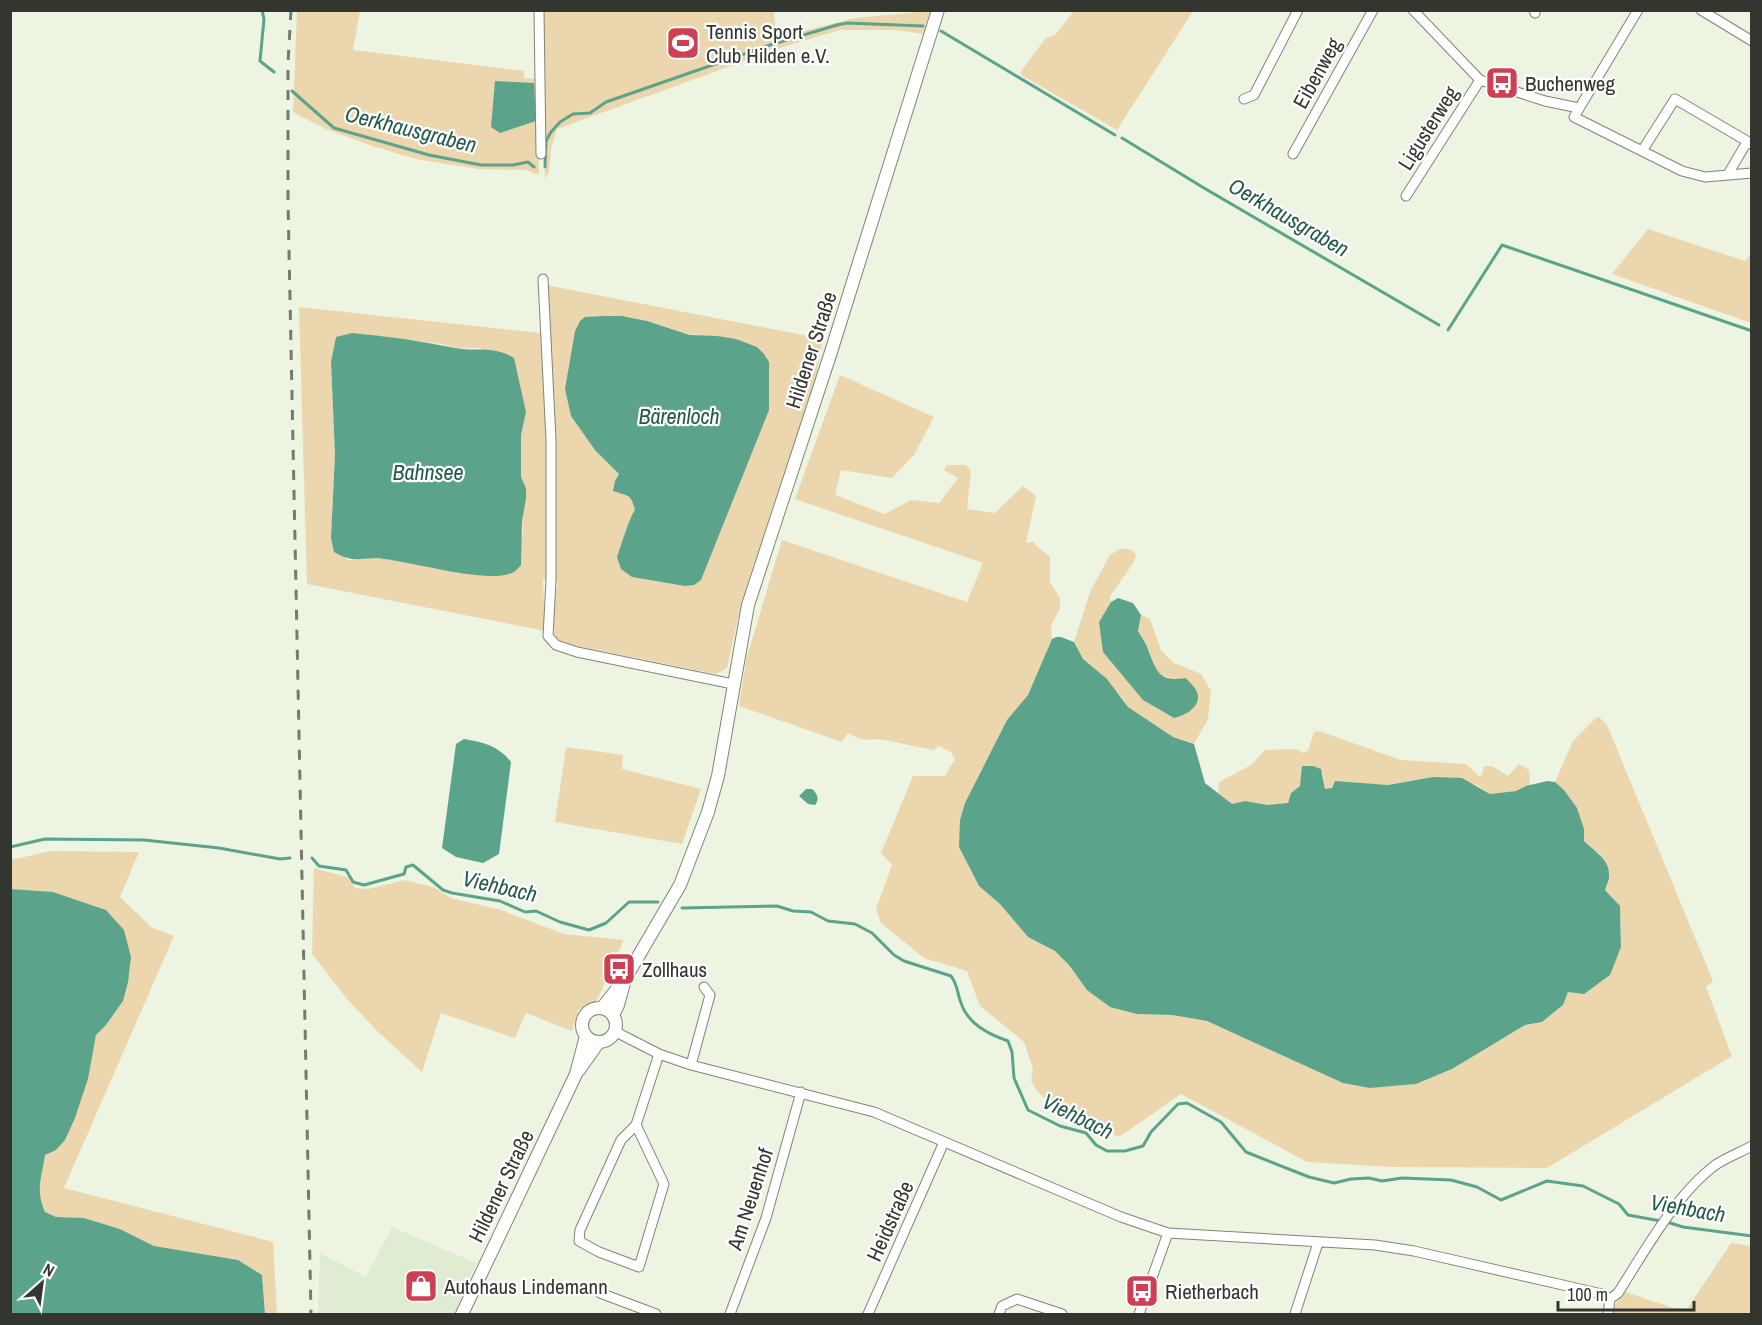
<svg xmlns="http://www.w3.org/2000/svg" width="1762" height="1325" viewBox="0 0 1762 1325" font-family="'Archivo Narrow',sans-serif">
  <rect width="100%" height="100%" fill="#edf5e2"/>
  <path fill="#e0ecd1" d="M 392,1227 L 476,1263 L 454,1314 L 318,1314 L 320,1253 L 366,1277 Z"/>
  <path fill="#ecd6ad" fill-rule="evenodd" d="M 297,11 L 360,11 L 353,50 L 524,71 L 524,78 L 536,79 L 539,175 L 526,170 L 478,169 L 416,159 L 372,146 L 326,129 L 293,112 Z
    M 542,11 L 774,11 L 776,38 L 855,18 L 930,11 L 923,34 L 895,30 L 840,30 L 783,47 L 557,129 L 551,149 L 549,171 L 545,179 Z
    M 1074,11 L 1193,11 L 1117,130 L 1021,75 L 1021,71 L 1045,39 L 1056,34 Z
    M 1648,229 L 1745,261 L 1751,254 L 1751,323 L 1612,274 Z
    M 546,285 L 823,339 L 816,376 L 742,600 L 727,668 L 716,674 L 562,643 L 554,634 L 554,603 L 558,583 L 543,579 L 545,631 L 307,584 L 299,307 L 540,333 L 547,333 ZM 604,316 C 619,316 633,317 646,321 C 665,325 682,334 701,336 L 769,371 L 769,410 L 617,557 C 621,546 629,518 635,510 L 633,500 L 626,494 L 619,493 L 615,481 L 619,474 L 571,416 L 565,389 L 575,331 L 580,321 L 585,317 ZM 352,333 L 441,344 L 456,348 L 481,348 L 526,412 L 521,435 L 521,477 L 526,488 L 522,521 L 523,532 L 514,572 C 470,580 429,565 385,559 C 373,557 360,560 348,560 L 331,538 L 335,454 L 331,362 L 336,338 Z
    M 840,375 L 934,417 L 914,455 L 892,478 L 841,470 L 835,495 L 885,514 L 911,500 L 939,503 L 958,478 L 944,470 L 947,465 L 966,465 L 971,471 L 967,509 L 995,513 L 1023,486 L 1036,496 L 1026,543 L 1033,542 L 1041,550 L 1050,556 L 1050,582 L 1060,598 L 1060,608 L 1051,626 L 1052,639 L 1028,695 L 1007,720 L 965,803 L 959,847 L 979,886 L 1000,904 L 1028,937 L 1055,951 L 1069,965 L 1087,990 L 1137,1014 L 1172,1015 L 1207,1021 L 1343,1083 L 1370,1088 L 1416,1084 L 1452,1069 L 1525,1025 L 1542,1022 L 1563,1005 L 1568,992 L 1575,992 L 1621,947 L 1621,920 L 1614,899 L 1605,890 L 1601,855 L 1584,841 L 1564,790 L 1555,782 L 1573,741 L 1598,716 L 1607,725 L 1713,981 L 1706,987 L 1732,1056 L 1547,1168 L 1391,1167 L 1307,1162 L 1181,1094 L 1119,1137 L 1051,1104 L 1037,1091 L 1031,1081 L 1033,1069 L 1024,1042 L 980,1006 L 967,971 L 924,958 L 881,923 L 876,909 L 892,865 L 881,853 L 913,776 L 945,776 L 955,759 L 951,752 L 939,746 L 933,750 C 916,747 901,743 885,740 C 867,737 866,744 848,733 L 842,742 L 739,706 L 746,660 L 782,540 L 967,602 L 983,563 L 795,499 Z
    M 1122,548 L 1132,550 L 1136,555 L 1134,562 L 1110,596 L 1111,602 L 1099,622 L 1143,700 L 1177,679 L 1162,676 L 1154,669 L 1149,650 L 1138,631 L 1141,615 L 1150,619 L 1161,650 L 1174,663 L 1201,674 L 1211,691 L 1208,719 L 1194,744 L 1173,737 L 1128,707 L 1121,696 L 1083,659 L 1074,642 L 1090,592 L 1110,555 Z
    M 1319,731 L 1401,760 L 1466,764 L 1479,776 L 1482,775 L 1484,766 L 1492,766 L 1508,776 L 1519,764 L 1529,770 L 1530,786 L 1516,791 L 1490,794 L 1477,785 L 1433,777 L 1388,785 L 1335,781 L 1330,790 L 1325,789 L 1323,773 L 1303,766 L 1300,786 L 1291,793 L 1288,803 L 1268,805 L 1245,801 L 1232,804 L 1218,793 L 1219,782 L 1251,765 L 1265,750 L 1296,749 L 1303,753 L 1308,751 L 1314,732 Z
    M 566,747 L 623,755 L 622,769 L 701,789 L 682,844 L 555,822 Z
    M 51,851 L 139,852 L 120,897 L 152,928 L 174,936 L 64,1188 L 273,1242 L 277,1314 L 265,1314 L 262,1275 L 238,1260 L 154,1246 L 120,1229 L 84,1218 L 56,1217 L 45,1212 C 35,1189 42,1178 45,1154 L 56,1150 L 75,1118 L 88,1079 L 96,1035 L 106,1025 L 123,1001 L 106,910 L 53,892 L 11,889 L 11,860 Z
    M 314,868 L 347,877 L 355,888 L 368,889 L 405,880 L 433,887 L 451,898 L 501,910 L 564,934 L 624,940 L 596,1002 L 578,1010 L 572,1031 L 526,1013 L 515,1038 L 441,1013 L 422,1072 L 377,1031 L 348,1000 L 312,954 Z
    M 1731,1243 L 1751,1246 L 1751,1314 L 1613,1314 L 1615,1305 L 1625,1292 L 1685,1312 Z"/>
  <path fill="#5ca38b" d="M 495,81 L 534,83 L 536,121 L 500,133 L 491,127 Z
    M 604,316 L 622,316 L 647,321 L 690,335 L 717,336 L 736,339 L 757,347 L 764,354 L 769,362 L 769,410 L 701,580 L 694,585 L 685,586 L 632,577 L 621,569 L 617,557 C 621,546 629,518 635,510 C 631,493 627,496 613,491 L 615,481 L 619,474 L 595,450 L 571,416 L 565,389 L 575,331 L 580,321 L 585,317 Z
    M 352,333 C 387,336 421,341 455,348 C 476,352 493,345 514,358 L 526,412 L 521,435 L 521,477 L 526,488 L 526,499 L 522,521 L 521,565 C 519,567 517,570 514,572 C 489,585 414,562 384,559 C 361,556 357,565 334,552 L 331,538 L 335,454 L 331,362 L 336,337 Z
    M 1118,598 L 1133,603 L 1141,615 L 1138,631 C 1142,638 1147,645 1149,652 C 1157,673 1160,682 1186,678 C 1189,682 1194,686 1196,690 C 1204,705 1186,716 1174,718 L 1143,700 L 1103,652 L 1099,622 L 1111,602 Z
    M 1056,637 L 1061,637 L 1074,642 L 1083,659 L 1107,679 L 1128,707 L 1173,737 L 1194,744 L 1205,783 L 1232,804 L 1245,801 L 1268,805 L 1288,803 L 1291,793 L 1300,786 L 1302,766 L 1313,766 L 1321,769 L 1325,789 L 1332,788 L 1335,781 L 1388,785 L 1433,777 L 1462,778 L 1490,794 L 1516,791 L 1526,786 L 1547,781 L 1555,782 L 1564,790 L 1577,808 L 1584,829 L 1584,841 C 1594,851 1610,859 1609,876 C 1609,882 1606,885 1605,890 L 1620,906 L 1621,947 L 1610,975 L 1584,994 L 1568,992 L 1563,1005 L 1542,1022 L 1525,1025 L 1452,1069 L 1416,1084 L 1370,1088 L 1343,1083 L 1207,1021 L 1172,1015 L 1137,1014 L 1110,1007 L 1087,990 L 1069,965 L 1055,951 L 1028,937 L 1000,904 L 979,886 L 959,847 L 960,820 L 965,803 L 1007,720 L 1028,695 L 1052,639 Z
    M 464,739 C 483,742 499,746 511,762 L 499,854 L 483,863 L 456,857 L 442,848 L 456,744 Z
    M 806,789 L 812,789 C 817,793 820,799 815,805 L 808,804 L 799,796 Z
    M 11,889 L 53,892 L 106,910 L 124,930 L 131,957 L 128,982 L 123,1001 L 106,1025 L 96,1035 L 88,1079 L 75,1118 L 65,1140 L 56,1150 L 45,1155 C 42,1178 35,1189 45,1212 L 56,1217 L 84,1218 L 120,1229 L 154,1246 L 238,1260 L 262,1275 L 265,1314 L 11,1314 Z"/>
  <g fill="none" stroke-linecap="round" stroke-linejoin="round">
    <path stroke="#5ca38b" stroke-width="3" d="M 262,10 L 264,19 L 260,61 L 274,72
      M 941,31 L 1115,135
      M 292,91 L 334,128 L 429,155 L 481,165 L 513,165 L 528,162 L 534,167
      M 1122,138 L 1204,188 L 1439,325
      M 545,167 L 546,141 L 551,132 L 560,122 L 573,114 L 590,113 L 606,102 L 770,45 L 837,25 L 847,23 L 923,26
      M 1448,330 L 1502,245 L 1752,331
      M 10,847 L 45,839 L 144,840 L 219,848 L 280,859 L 290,858
      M 312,858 L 319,866 L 346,870 L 353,882 L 364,885 L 404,874 L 406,867 L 413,865 L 443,890 L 452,893 L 500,901 L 525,912 L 536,911 L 560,922 L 589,930 L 606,923 L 629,902 L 658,902
      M 682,908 L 777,906 L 793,911 L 811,912 L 828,921 L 855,924 L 872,933 L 894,955 L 904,961 L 951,976 C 958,985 957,993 961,1003 C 968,1024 988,1034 1008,1041 L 1012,1052 L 1014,1078 L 1028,1110 L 1060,1126 L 1086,1133 L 1096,1145 L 1107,1151 L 1125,1151 L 1143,1146 L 1151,1132 L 1178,1104 L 1187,1103 L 1221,1122 L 1246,1152 L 1309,1177 L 1334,1183 L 1351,1179 L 1369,1178 L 1382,1181 L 1402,1178 L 1451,1180 L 1477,1187 L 1501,1200 L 1547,1181 L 1583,1186 L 1619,1204 L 1628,1215 L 1661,1221
      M 1667,1222 L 1683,1227 L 1752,1236"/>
    <g stroke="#7e8674" stroke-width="11">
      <path id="minor" d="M 539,10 L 541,154
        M 1413,10 L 1480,80 L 1545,101 L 1579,108
        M 1534,10 L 1535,13
        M 1638,10 L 1574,117 L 1682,171 L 1705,177 L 1752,173
        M 1701,10 L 1752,41
        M 1244,99 L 1254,95 L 1298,10
        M 1642,151 L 1675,99 L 1752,144
        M 1293,154 L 1373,10
        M 1728,174 L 1747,142
        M 1406,196 L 1480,80
        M 543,279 L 551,440 L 551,581 L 548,636 L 556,645 L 577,652 L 733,684
        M 616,1032 L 659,1054 L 691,1065 L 874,1112 L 1121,1217 L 1168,1233 L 1375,1245 L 1414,1251 L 1602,1294 L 1610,1299 L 1618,1293 C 1644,1252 1675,1196 1714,1166 C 1725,1158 1739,1153 1752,1146
        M 691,1065 L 710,995 L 704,987
        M 636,1125 L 664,1184 L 639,1267 L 599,1252 L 579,1241 L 580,1230 L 621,1140 L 636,1125 L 659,1054
        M 600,1293 L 656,1314
        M 730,1314 L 766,1218 L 801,1092
        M 868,1314 L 944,1142
        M 999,1314 L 1002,1306 L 1017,1299 L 1062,1314
        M 1139,1314 L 1168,1233
        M 1295,1314 L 1318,1243
        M 1608,1314 L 1610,1299"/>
    </g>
    <g stroke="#7e8674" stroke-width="14">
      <path id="major" d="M582 1025a17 17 0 1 1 34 0a17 17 0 1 1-34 0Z
        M 602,1008 L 625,979 L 680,885 L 708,812 L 718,776 L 748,605 L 831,352 L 938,10
        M 613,1015 L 618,1005 L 624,983
        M 579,1070 L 598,1043
        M 462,1314 L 576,1074 L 586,1036"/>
    </g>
    <use href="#minor" stroke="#fff" stroke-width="9"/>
    <use href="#major" stroke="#fff" stroke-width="12"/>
    <path stroke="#757a6f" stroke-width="3" stroke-dasharray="10 10" stroke-linecap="butt" d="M 291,10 L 288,63 L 288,202 L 311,1314"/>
  </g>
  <defs>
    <g id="stadium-square" transform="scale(1.725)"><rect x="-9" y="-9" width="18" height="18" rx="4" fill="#cf3f53" stroke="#fff"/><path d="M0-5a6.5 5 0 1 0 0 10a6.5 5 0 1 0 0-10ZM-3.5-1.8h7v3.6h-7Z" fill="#fff"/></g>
    <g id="bus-square" transform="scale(1.725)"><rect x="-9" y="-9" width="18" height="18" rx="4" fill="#cf3f53" stroke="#fff"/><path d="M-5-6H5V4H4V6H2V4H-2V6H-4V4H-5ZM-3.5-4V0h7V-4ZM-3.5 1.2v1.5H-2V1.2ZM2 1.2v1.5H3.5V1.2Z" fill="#fff"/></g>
    <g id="shop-square" transform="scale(1.725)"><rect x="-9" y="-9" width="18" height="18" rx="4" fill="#cf3f53" stroke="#fff"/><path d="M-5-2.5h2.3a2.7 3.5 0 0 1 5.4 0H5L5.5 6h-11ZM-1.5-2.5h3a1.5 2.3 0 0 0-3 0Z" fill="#fff"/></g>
  </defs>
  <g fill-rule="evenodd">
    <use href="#stadium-square" x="683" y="43"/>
    <use href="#bus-square" x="1502" y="83"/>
    <use href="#bus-square" x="619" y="969"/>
    <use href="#shop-square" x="421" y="1286"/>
    <use href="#bus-square" x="1142" y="1291"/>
  </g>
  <g text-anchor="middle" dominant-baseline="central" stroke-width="4.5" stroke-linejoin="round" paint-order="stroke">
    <g font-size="21" fill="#33362f" stroke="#fff" text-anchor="start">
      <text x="706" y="31">Tennis Sport<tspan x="706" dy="24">Club Hilden e.V.</tspan></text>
      <text x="1525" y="83">Buchenweg</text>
      <text x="642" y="969">Zollhaus</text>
      <text x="444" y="1286">Autohaus Lindemann</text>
      <text x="1165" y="1291">Rietherbach</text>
    </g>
    <g font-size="21" fill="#33362f" stroke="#fff">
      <text transform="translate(1317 73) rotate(-61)">Eibenweg</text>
      <text transform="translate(1428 128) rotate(-58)">Ligusterweg</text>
      <text transform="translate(811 350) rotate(-72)">Hildener Straße</text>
      <text transform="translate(501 1186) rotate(-64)">Hildener Straße</text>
      <text transform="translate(750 1199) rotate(-72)">Am Neuenhof</text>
      <text transform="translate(890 1221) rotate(-66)">Heidstraße</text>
    </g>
    <g font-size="22" font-style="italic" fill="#225b49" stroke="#fff">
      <text transform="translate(411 129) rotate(14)">Oerkhausgraben</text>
      <text transform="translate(1289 217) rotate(30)">Oerkhausgraben</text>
      <text x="679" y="416">Bärenloch</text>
      <text x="428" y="472">Bahnsee</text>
      <text transform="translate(500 886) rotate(13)">Viehbach</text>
      <text transform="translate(1078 1116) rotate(26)">Viehbach</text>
      <text transform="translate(1688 1208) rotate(10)">Viehbach</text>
    </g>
  </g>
  <rect width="1762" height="1325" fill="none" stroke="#33362f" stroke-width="24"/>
  <g transform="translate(42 1283) rotate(28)" stroke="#ffffff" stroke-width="4.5" paint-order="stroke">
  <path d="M0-4.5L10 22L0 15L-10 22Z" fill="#33362f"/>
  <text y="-9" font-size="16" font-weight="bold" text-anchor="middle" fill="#33362f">N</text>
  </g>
  <path d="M1558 1301v9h136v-9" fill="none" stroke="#33362f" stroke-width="3"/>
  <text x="1567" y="1301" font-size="18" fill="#33362f" stroke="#ffffff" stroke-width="4.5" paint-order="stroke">100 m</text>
</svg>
